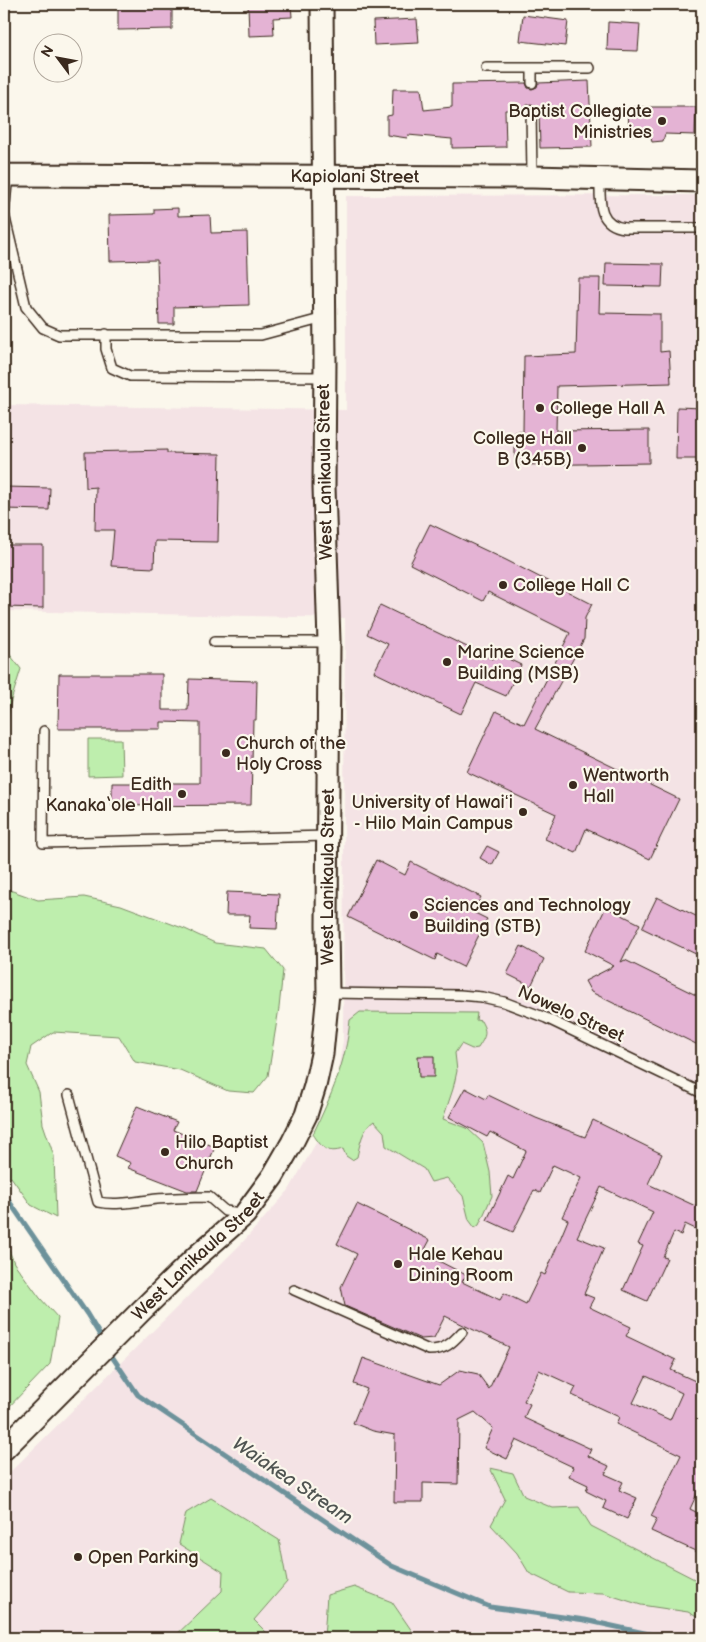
<svg xmlns="http://www.w3.org/2000/svg" width="706" height="1642" viewBox="0 0 706 1642" font-family="'Balsamiq Sans',sans-serif">
  <rect width="100%" height="100%" fill="#fbf7ec"/>
  <filter id="ink" filterUnits="userSpaceOnUse"><feTurbulence type="fractalNoise" baseFrequency=".02" numOctaves="2"/><feDisplacementMap in="SourceGraphic" scale="10" xChannelSelector="R" yChannelSelector="G"/><feConvolveMatrix kernelMatrix="1 2 1 2 8 2 1 2 1" color-interpolation-filters="sRGB"/></filter>
  <g filter="url(#ink)">
    <path fill="#f4e3e5" d="M 702,195 L 702,1638 L 4,1638 L 4,1478 L 241,1244 L 289,1190 L 316,1143 L 334,1092 L 343,1041 L 345,618 L 4,611 L 4,405 L 346,410 L 346,196 Z"/>
    <path fill="#beeead" stroke="#7c8c66" d="M 4,647 L 21,669 L 10,704 L 5,743 L 4,785 Z
      M 88,739 L 121,739 L 122,775 L 88,776 Z
      M 4,888 L 38,900 L 84,897 L 121,905 L 185,929 L 215,943 L 266,949 L 283,970 L 279,1008 L 268,1076 L 254,1093 L 228,1091 L 180,1070 L 135,1062 L 119,1036 L 53,1032 L 31,1047 L 27,1065 L 39,1092 L 43,1124 L 54,1156 L 56,1218 L 31,1205 L 11,1177 L 4,1184 Z
      M 360,1012 L 477,1013 L 476,1020 L 481,1021 C 488,1033 485,1037 478,1048 L 472,1049 L 461,1044 L 455,1053 L 457,1071 L 453,1089 L 443,1119 L 467,1128 L 483,1143 L 490,1172 L 492,1196 L 479,1225 L 475,1228 L 469,1220 L 463,1196 L 447,1178 L 431,1182 L 424,1169 L 386,1146 L 384,1132 L 374,1121 C 362,1129 360,1144 357,1157 L 352,1160 L 346,1156 L 343,1149 C 327,1154 322,1148 313,1134 C 331,1096 346,1063 350,1020 Z
      M 4,1237 L 14,1263 L 40,1298 L 58,1318 L 50,1364 L 4,1412 Z
      M 490,1468 L 513,1473 L 524,1496 L 553,1508 L 579,1507 L 591,1526 L 702,1583 L 702,1620 L 688,1612 L 641,1605 L 603,1593 L 568,1592 L 529,1573 L 517,1553 L 491,1525 L 505,1499 Z
      M 211,1498 L 279,1540 L 287,1582 L 254,1620 L 272,1638 L 173,1638 L 222,1591 L 223,1572 L 179,1544 L 186,1513 Z
      M 354,1587 L 392,1602 L 414,1634 L 420,1638 L 324,1638 L 327,1595 Z"/>
    <g fill="none" stroke-linecap="round" stroke-linejoin="round">
      <path stroke="#6d929b" stroke-width="5" d="M 4,1194 L 87,1314 L 104,1342
        M 109,1352 L 138,1395 L 392,1566 L 490,1607 L 585,1620 L 667,1638"/>
    </g>
    <path fill="#e4b3d4" stroke="#3b2a1e" fill-rule="evenodd" d="M 118,4 L 172,4 L 172,29 L 118,30 Z
      M 248,4 L 291,4 L 292,17 L 273,18 L 274,35 L 249,36 Z
      M 523,15 L 568,21 L 565,46 L 520,41 Z
      M 417,19 L 419,43 L 374,45 L 373,21 Z
      M 608,22 L 640,24 L 638,51 L 607,50 Z
      M 589,81 L 592,147 L 540,148 L 539,110 L 537,110 L 536,106 L 531,104 L 527,105 L 525,110 L 505,110 L 506,147 L 452,148 L 452,139 L 408,135 L 407,138 L 387,135 L 387,116 L 392,115 L 393,89 L 421,89 L 424,110 L 452,107 L 452,84 L 526,83 L 528,88 L 532,89 L 537,87 L 538,83 Z
      M 628,107 L 696,107 L 695,135 L 665,134 L 663,141 L 652,142 L 650,134 L 629,135 Z
      M 178,208 L 178,216 L 210,215 L 211,233 L 247,232 L 249,305 L 174,307 L 174,324 L 159,324 L 157,260 L 110,261 L 109,215 L 154,214 L 154,209 Z
      M 606,263 L 663,264 L 662,287 L 605,286 Z
      M 578,278 L 600,278 L 599,313 L 660,314 L 660,352 L 669,351 L 671,383 L 557,386 L 556,431 L 649,430 L 649,463 L 515,465 L 515,432 L 523,432 L 524,356 L 576,354 Z
      M 677,407 L 702,408 L 702,459 L 676,459 Z
      M 167,450 L 167,453 L 220,454 L 218,542 L 155,541 L 154,568 L 111,566 L 114,530 L 95,530 L 96,487 L 86,488 L 85,452 Z
      M 4,487 L 50,488 L 49,510 L 4,509 Z
      M 430,524 L 506,560 L 592,604 L 585,618 L 584,639 L 535,729 L 679,799 L 650,859 L 586,829 L 576,853 L 545,839 L 556,814 L 467,772 L 496,711 L 524,724 L 570,633 L 488,592 L 483,601 L 410,564 Z
      M 4,545 L 43,545 L 43,608 L 4,607 Z
      M 380,605 L 492,659 L 496,653 L 521,665 L 506,696 L 476,683 L 461,714 L 374,672 L 388,644 L 367,634 Z
      M 59,674 L 162,674 L 162,710 L 188,710 L 189,679 L 257,681 L 256,720 L 253,720 L 251,805 L 112,806 L 112,783 L 200,783 L 200,723 L 161,722 L 161,729 L 58,729 Z
      M 487,846 L 499,852 L 492,865 L 480,858 Z
      M 376,860 L 405,875 L 411,862 L 481,897 L 473,912 L 487,919 L 463,967 L 437,954 L 435,960 L 348,917 Z
      M 227,892 L 279,894 L 277,929 L 249,928 L 250,915 L 226,915 Z
      M 657,897 L 702,919 L 702,957 L 642,928 Z
      M 606,907 L 640,924 L 621,962 L 625,960 L 702,998 L 702,1047 L 591,992 L 585,981 L 614,966 L 585,951 Z
      M 521,946 L 544,959 L 531,986 L 507,974 Z
      M 418,1056 L 434,1056 L 434,1077 L 419,1077 Z
      M 465,1088 L 486,1099 L 488,1095 L 536,1118 L 585,1137 L 593,1120 L 662,1154 L 648,1184 L 702,1209 L 702,1232 L 685,1224 L 681,1235 L 674,1232 L 663,1257 L 667,1258 L 647,1301 L 623,1290 L 643,1246 L 638,1244 L 653,1212 L 601,1187 L 577,1237 L 604,1248 L 584,1294 L 594,1298 L 589,1307 L 631,1327 L 626,1336 L 676,1360 L 671,1370 L 702,1384 L 702,1483 L 690,1509 L 702,1515 L 702,1554 L 651,1531 L 657,1519 L 651,1516 L 681,1455 L 616,1424 L 619,1417 L 572,1395 L 576,1387 L 539,1370 L 524,1401 L 530,1404 L 524,1418 L 591,1449 L 588,1456 L 609,1466 L 605,1474 L 623,1482 L 619,1490 L 637,1498 L 627,1519 L 603,1508 L 606,1501 L 586,1491 L 588,1485 L 569,1476 L 573,1467 L 516,1440 L 507,1459 L 484,1448 L 493,1428 L 475,1412 L 459,1420 L 458,1484 L 423,1483 L 423,1502 L 394,1502 L 395,1435 L 373,1431 L 353,1423 L 367,1389 L 354,1384 L 363,1358 L 439,1385 L 460,1370 L 478,1374 L 489,1389 L 509,1347 L 445,1316 L 434,1338 L 421,1339 L 345,1306 L 341,1287 L 357,1254 L 337,1244 L 357,1204 L 430,1240 L 423,1253 L 466,1275 L 462,1282 L 500,1300 L 504,1293 L 526,1304 L 541,1273 L 545,1275 L 568,1220 L 562,1217 L 581,1178 L 553,1165 L 540,1193 L 534,1190 L 513,1232 L 487,1220 L 508,1176 L 513,1179 L 526,1151 L 490,1132 L 487,1137 L 449,1117 ZM 646,1376 L 682,1393 L 670,1420 L 633,1403 Z
      M 137,1106 L 177,1122 L 173,1130 L 215,1147 L 197,1191 L 187,1191 L 128,1168 L 131,1163 L 115,1156 Z"/>
    <g fill="none" stroke-linecap="round" stroke-linejoin="round">
      <g stroke="#3b2a1e" stroke-width="12">
        <path id="service" d="M 486,68 L 532,68 L 532,83
          M 532,68 L 590,68
          M 531,110 L 532,176
          M 8,175 L 4,214 L 26,307 L 43,328 L 59,335 L 261,335 L 324,318
          M 600,179 C 600,200 597,225 625,228 L 702,228
          M 106,334 L 106,349 L 112,368 L 130,376 L 324,377
          M 214,642 L 329,642
          M 44,731 L 43,843 L 327,836
          M 329,993 L 460,995 L 482,997 L 504,1002 L 546,1018 L 702,1093
          M 69,1095 L 98,1202 C 117,1206 138,1201 157,1199 C 175,1198 192,1197 209,1197 L 225,1211 L 242,1213
          M 294,1290 L 429,1350 C 445,1350 452,1343 462,1332"/>
      </g>
      <g stroke="#3b2a1e" stroke-width="25">
        <g id="tertiary">
          <path id="s1" d="M 4,174 L 8,175 L 532,177 L 702,181"/>
          <path id="s2" d="M 4,1449 L 142,1310 L 196,1257 L 245,1214 L 273,1176 L 292,1143 L 306,1115 L 315,1086 L 322,1054 L 328,993 L 327,925 L 329,642 L 324,487 L 325,360 L 322,4"/>
        </g>
      </g>
      <use href="#service" stroke="#fbf7ec" stroke-width="9"/>
      <use href="#tertiary" stroke="#fbf7ec" stroke-width="21"/>
    </g>
  </g>
  <g fill="#3b2a1e" stroke="#fbf7ec" stroke-width="2">
    <circle cx="662" cy="121" r="5"/>
    <circle cx="540" cy="408" r="5"/>
    <circle cx="582" cy="448" r="5"/>
    <circle cx="503" cy="585" r="5"/>
    <circle cx="447" cy="662" r="5"/>
    <circle cx="226" cy="753" r="5"/>
    <circle cx="573" cy="785" r="5"/>
    <circle cx="182" cy="794" r="5"/>
    <circle cx="523" cy="812" r="5"/>
    <circle cx="414" cy="915" r="5"/>
    <circle cx="165" cy="1152" r="5"/>
    <circle cx="398" cy="1264" r="5"/>
    <circle cx="78" cy="1557" r="5"/>
  </g>
  <g text-anchor="middle" dominant-baseline="central" stroke-width="4.5" stroke-linejoin="round" paint-order="stroke">
    <g font-size="18" fill="#3b2a1e" stroke="#fbf7ec" text-anchor="start">
      <text x="652" y="111" text-anchor="end">Baptist Collegiate<tspan x="652" dy="21">Ministries</tspan></text>
      <text x="550" y="408">College Hall A</text>
      <text x="572" y="438" text-anchor="end">College Hall<tspan x="572" dy="21">B (345B)</tspan></text>
      <text x="513" y="585">College Hall C</text>
      <text x="457" y="652">Marine Science<tspan x="457" dy="21">Building (MSB)</tspan></text>
      <text x="236" y="743">Church of the<tspan x="236" dy="21">Holy Cross</tspan></text>
      <text x="583" y="775">Wentworth<tspan x="583" dy="21">Hall</tspan></text>
      <text x="172" y="784" text-anchor="end">Edith<tspan x="172" dy="21">Kanaka‘ole Hall</tspan></text>
      <text x="513" y="802" text-anchor="end">University of Hawaiʻi<tspan x="513" dy="21">- Hilo Main Campus</tspan></text>
      <text x="424" y="905">Sciences and Technology<tspan x="424" dy="21">Building (STB)</tspan></text>
      <text x="175" y="1142">Hilo Baptist<tspan x="175" dy="21">Church</tspan></text>
      <text x="408" y="1254">Hale Kehau<tspan x="408" dy="21">Dining Room</tspan></text>
      <text x="88" y="1557">Open Parking</text>
    </g>
    <g font-size="18" fill="#3b2a1e" stroke="#fbf7ec">
      <text stroke="none"><textPath href="#s1" startOffset="351">Kapiolani Street</textPath></text>
      <text transform="translate(325 472) rotate(-91)">West Lanikaula Street</text>
      <text stroke="none"><textPath href="#s2" startOffset="694">West Lanikaula Street</textPath></text>
      <text transform="translate(571 1014) rotate(24)">Nowelo Street</text>
      <text stroke="none"><textPath href="#s2" startOffset="274">West Lanikaula Street</textPath></text>
    </g>
    <g font-size="19" font-style="italic" fill="#505552" stroke="#fbf7ec">
      <text transform="translate(292 1481) rotate(34)">Waiakea Stream</text>
    </g>
  </g>
  <rect width="706" height="1642" fill="none" stroke="#fbf7ec" stroke-width="20"/>
  <rect x="10" y="10" width="686" height="1622" fill="none" stroke="#3b2a1e" stroke-width="2" filter="url(#ink)"/>
  <g transform="translate(58 58) rotate(302)"><circle r="24" fill="#fbf7ec" stroke="#aea59a"/>
  <path d="M0-4L9 19L0 12L-9 19Z" fill="#3b2a1e"/>
  <text y="-8" font-size="14" font-weight="bold" text-anchor="middle" fill="#3b2a1e">N</text>
  </g>
</svg>
